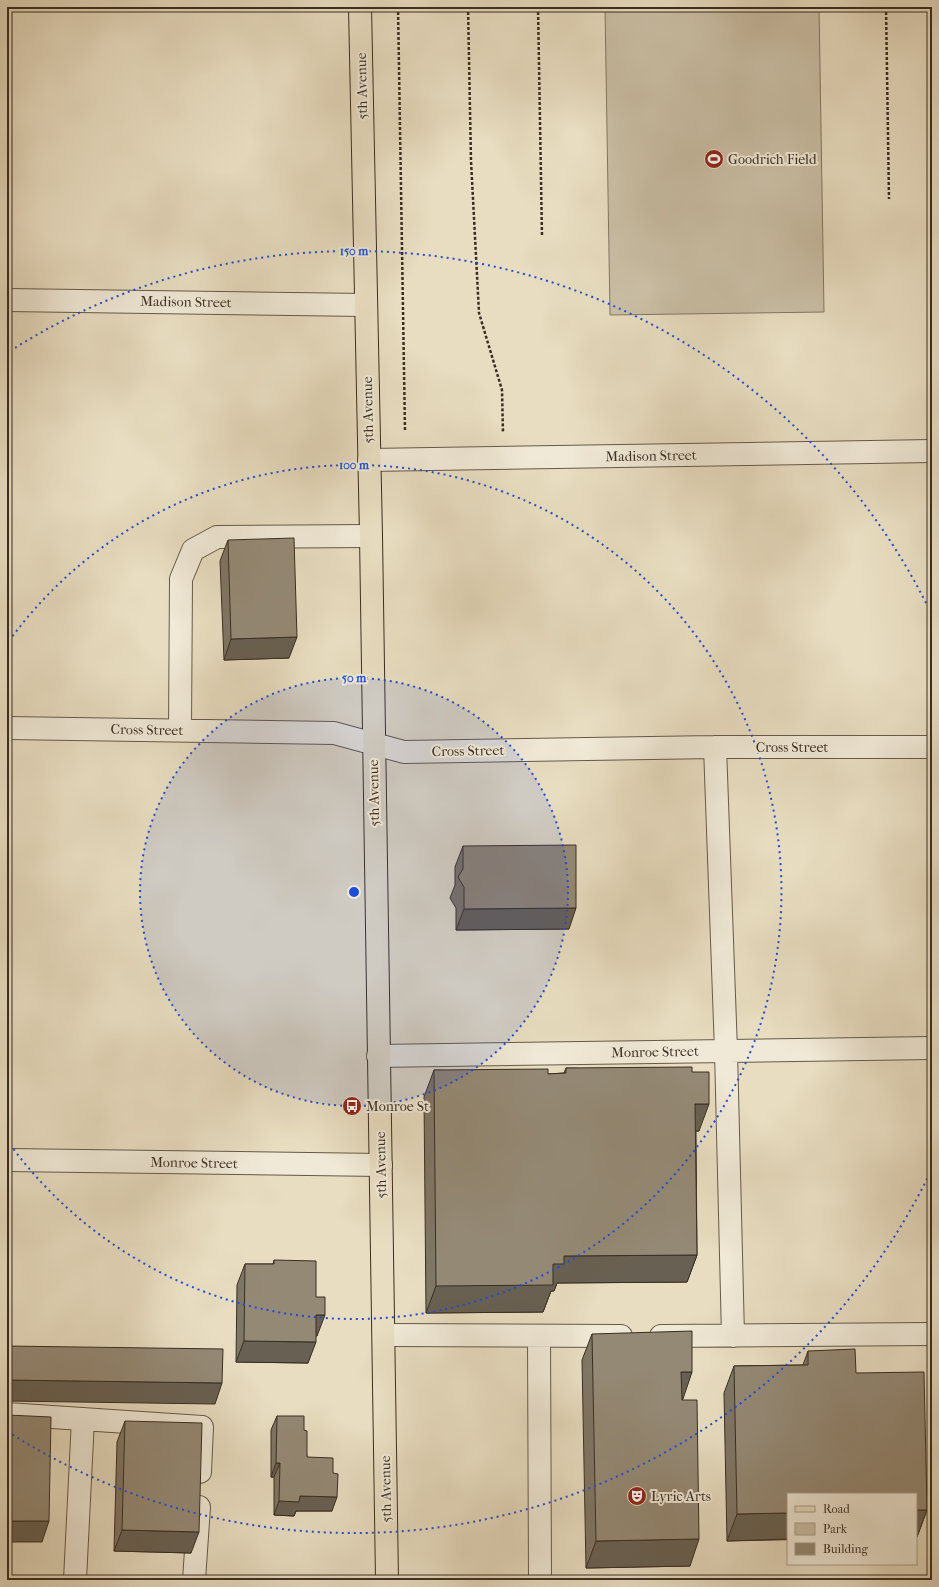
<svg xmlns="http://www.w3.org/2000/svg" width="939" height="1587" viewBox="0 0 939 1587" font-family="'IM FELL French Canon',serif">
  <rect width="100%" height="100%" fill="#e8ddc1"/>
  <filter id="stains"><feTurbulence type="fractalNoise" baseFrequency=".005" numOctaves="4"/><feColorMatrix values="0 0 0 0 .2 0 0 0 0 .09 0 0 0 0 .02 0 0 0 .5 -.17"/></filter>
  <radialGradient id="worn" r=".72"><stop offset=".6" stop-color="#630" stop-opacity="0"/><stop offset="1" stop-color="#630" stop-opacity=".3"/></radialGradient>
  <path fill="#cabfa6" stroke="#827664" d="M 605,7 L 819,7 L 824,312 L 610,315 Z"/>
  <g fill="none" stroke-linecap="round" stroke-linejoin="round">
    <g stroke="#655a4a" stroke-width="24">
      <path id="minor" d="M 7,300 L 365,305
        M 369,460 L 932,451
        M 7,728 L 334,733 L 404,752 L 715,747 L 932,747
        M 180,730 L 181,579 L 193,550 L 217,537 L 371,536
        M 715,747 L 726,1051 L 733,1336
        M 378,1056 L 932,1048
        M 7,1160 L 381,1165
        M 384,1335 L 621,1336
        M 539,1336 L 540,1580
        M 661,1336 L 932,1334
        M 7,1414 L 202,1427 L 200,1472
        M 75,1580 L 83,1419
        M 194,1580 L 199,1507"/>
    </g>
    <g stroke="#392e23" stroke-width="24">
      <path id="major" d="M 360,7 L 371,536 L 387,1580"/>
    </g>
    <path stroke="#392e23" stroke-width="2.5" stroke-dasharray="3 2" stroke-linecap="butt" d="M 398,7 L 405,431
      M 468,7 L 471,161 L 479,313 L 502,390 L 503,433
      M 538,7 L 542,237
      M 886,7 L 889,199"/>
    <use href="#minor" stroke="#f0e9d7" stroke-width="22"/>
    <use href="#major" stroke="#e8ddc1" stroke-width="22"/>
  </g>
  <path fill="#7f7665" stroke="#392e23" d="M 228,540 L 289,658 L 224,660 L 220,561 Z
    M 463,846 L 569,929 L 456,930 L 456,908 L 450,898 L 455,885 L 455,867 Z
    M 566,1068 L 692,1072 L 699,1131 L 696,1131 L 697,1255 L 687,1282 L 557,1283 L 554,1291 L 551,1291 L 543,1312 L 426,1313 L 424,1097 L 434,1070 L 548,1074 L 564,1073 Z
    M 274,1260 L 316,1297 L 317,1336 L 316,1336 L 308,1363 L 236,1362 L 237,1285 L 245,1264 L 273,1264 Z
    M 592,1334 L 683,1399 L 682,1399 L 690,1566 L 586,1568 L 582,1360 Z
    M 808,1351 L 856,1373 L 927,1510 L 917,1537 L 727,1541 L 724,1393 L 734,1366 L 803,1365 Z
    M 277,1416 L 304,1430 L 307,1457 L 332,1511 L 296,1511 L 294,1516 L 274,1515 L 274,1477 L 271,1477 L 271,1430 Z
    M 125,1421 L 191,1553 L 114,1551 L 117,1442 Z"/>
  <path fill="#686052" stroke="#392e23" d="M 297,637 L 289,658 L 224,660 L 231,639 Z
    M 576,908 L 569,929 L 456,930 L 464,909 Z
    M 695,1104 L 709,1104 L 699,1131 L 686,1131 Z
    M 697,1255 L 687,1282 L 557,1283 L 554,1291 L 551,1291 L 543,1312 L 426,1313 L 436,1286 L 553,1264 L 564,1256 Z
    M 316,1315 L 325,1315 L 317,1336 L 309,1336 Z
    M 244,1341 L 316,1342 L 308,1363 L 236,1362 Z
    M 681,1372 L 692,1372 L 683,1399 L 672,1399 Z
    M 7,1380 L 222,1383 L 215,1404 L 7,1401 Z
    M 276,1463 L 280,1463 L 274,1477 L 271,1477 Z
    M 300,1496 L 337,1497 L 332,1511 L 296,1511 L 294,1516 L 274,1515 L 279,1501 Z
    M 916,1510 L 927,1510 L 917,1537 L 916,1537 Z
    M 788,1513 L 788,1539 L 727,1541 L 737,1514 Z
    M 7,1521 L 49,1521 L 42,1542 L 7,1542 Z
    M 122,1530 L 199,1532 L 191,1553 L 114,1551 Z
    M 699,1539 L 690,1566 L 586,1568 L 596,1541 Z"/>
  <path fill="#948975" stroke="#392e23" d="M 294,538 L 297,637 L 231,639 L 228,540 Z
    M 576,845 L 576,908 L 464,909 L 464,887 L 458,877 L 463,869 L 463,846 Z
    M 692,1067 L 692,1072 L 709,1072 L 709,1104 L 695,1104 L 697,1255 L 564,1256 L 564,1264 L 553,1264 L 553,1285 L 436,1286 L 434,1070 L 548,1069 L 548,1074 L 566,1073 L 566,1068 Z
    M 274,1260 L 316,1261 L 316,1297 L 325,1297 L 325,1315 L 316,1315 L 316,1342 L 244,1341 L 245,1264 L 274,1264 Z
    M 692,1331 L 692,1372 L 681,1372 L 682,1400 L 697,1400 L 699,1539 L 596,1541 L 592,1334 Z
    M 7,1346 L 223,1349 L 222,1383 L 7,1380 Z
    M 855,1349 L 856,1373 L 924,1372 L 927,1510 L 916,1510 L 916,1494 L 788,1494 L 788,1513 L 737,1514 L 734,1366 L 808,1365 L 808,1351 Z
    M 7,1415 L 51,1417 L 49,1521 L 7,1521 Z
    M 277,1416 L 304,1416 L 304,1430 L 307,1431 L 307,1457 L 333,1458 L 333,1473 L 338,1474 L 337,1497 L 300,1496 L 299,1502 L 279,1501 L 280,1463 L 276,1463 Z
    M 125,1421 L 202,1423 L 199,1532 L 122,1530 Z"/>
  <circle cx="354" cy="892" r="214" fill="#1d4ed8" fill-opacity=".12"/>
  <g fill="none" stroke="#1d4ed8" stroke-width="2" stroke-dasharray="2 4">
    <circle cx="354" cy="892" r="214"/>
    <path d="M9 641A427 427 0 1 1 9 1143"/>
    <path d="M930 1173A641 641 0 0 1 10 1433M10 351A641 641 0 0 1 930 611"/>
  </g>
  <defs>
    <g id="stadium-disc" transform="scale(1)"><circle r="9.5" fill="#8f2418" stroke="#f0e9d7"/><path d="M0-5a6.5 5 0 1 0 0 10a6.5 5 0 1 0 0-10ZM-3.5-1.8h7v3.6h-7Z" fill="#fff"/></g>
    <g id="bus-disc" transform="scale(1)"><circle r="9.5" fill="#8f2418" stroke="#f0e9d7"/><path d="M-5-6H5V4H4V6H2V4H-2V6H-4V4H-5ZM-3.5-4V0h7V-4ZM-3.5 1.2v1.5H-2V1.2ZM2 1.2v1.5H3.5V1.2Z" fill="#fff"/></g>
    <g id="theatre-disc" transform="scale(1)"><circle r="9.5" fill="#8f2418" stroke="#f0e9d7"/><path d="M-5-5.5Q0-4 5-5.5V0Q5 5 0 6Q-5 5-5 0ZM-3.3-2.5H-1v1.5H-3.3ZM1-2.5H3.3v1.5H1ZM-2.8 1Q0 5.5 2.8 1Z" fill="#fff"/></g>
  </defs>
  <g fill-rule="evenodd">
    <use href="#stadium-disc" x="714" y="159"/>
    <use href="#bus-disc" x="352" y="1106"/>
    <use href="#theatre-disc" x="637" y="1496"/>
  </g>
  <g text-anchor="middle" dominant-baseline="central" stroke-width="4" stroke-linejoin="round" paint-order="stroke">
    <g font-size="14" fill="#392e23" stroke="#f0e9d7">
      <text transform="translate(362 86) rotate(-91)">5th Avenue</text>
      <text transform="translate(186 302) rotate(1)">Madison Street</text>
      <text transform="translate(368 410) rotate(-91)">5th Avenue</text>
      <text transform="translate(651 456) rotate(-1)">Madison Street</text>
      <text transform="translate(147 730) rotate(1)">Cross Street</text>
      <text x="792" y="747">Cross Street</text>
      <text transform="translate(468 751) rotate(-1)">Cross Street</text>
      <text transform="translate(374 793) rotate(-91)">5th Avenue</text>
      <text transform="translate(655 1052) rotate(-1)">Monroe Street</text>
      <text transform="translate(194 1163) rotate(1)">Monroe Street</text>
      <text transform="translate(381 1165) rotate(-91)">5th Avenue</text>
      <text transform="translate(386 1489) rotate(-91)">5th Avenue</text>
    </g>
    <g font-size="14" fill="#392e23" stroke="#f0e9d7" text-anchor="start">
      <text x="728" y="159">Goodrich Field</text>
      <text x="366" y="1106">Monroe St</text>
      <text x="651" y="1496">Lyric Arts</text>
    </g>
  </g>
  <circle cx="354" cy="892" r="6" fill="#1d4ed8" stroke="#f0e9d7" stroke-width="2"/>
  <g font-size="12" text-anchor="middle" font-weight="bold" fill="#1d4ed8" stroke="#f0e9d7" stroke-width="4" stroke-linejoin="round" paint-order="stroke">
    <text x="354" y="255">150 m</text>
    <text x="354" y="469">100 m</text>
    <text x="354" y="682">50 m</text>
  </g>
  <rect width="939" height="1587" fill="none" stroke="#e8ddc1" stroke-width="24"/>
  <rect x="8" y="8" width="923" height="1571" fill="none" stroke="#392e23" stroke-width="2"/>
  <rect x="12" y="12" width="915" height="1563" fill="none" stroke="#392e23"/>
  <rect x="787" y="1493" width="130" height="72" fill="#f0e9d7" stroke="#a79e8f"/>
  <rect x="795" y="1506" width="20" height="6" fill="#e8ddc1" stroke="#a79e8f"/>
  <text x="823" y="1513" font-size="12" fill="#392e23">Road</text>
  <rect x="795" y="1523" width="20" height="12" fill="#cabfa6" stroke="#a79e8f"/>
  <text x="823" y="1533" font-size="12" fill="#392e23">Park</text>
  <rect x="795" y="1543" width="20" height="12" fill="#948975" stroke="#a79e8f"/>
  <text x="823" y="1553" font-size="12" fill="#392e23">Building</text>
  <rect width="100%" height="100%" filter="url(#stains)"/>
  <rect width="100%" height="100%" fill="url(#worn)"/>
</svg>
